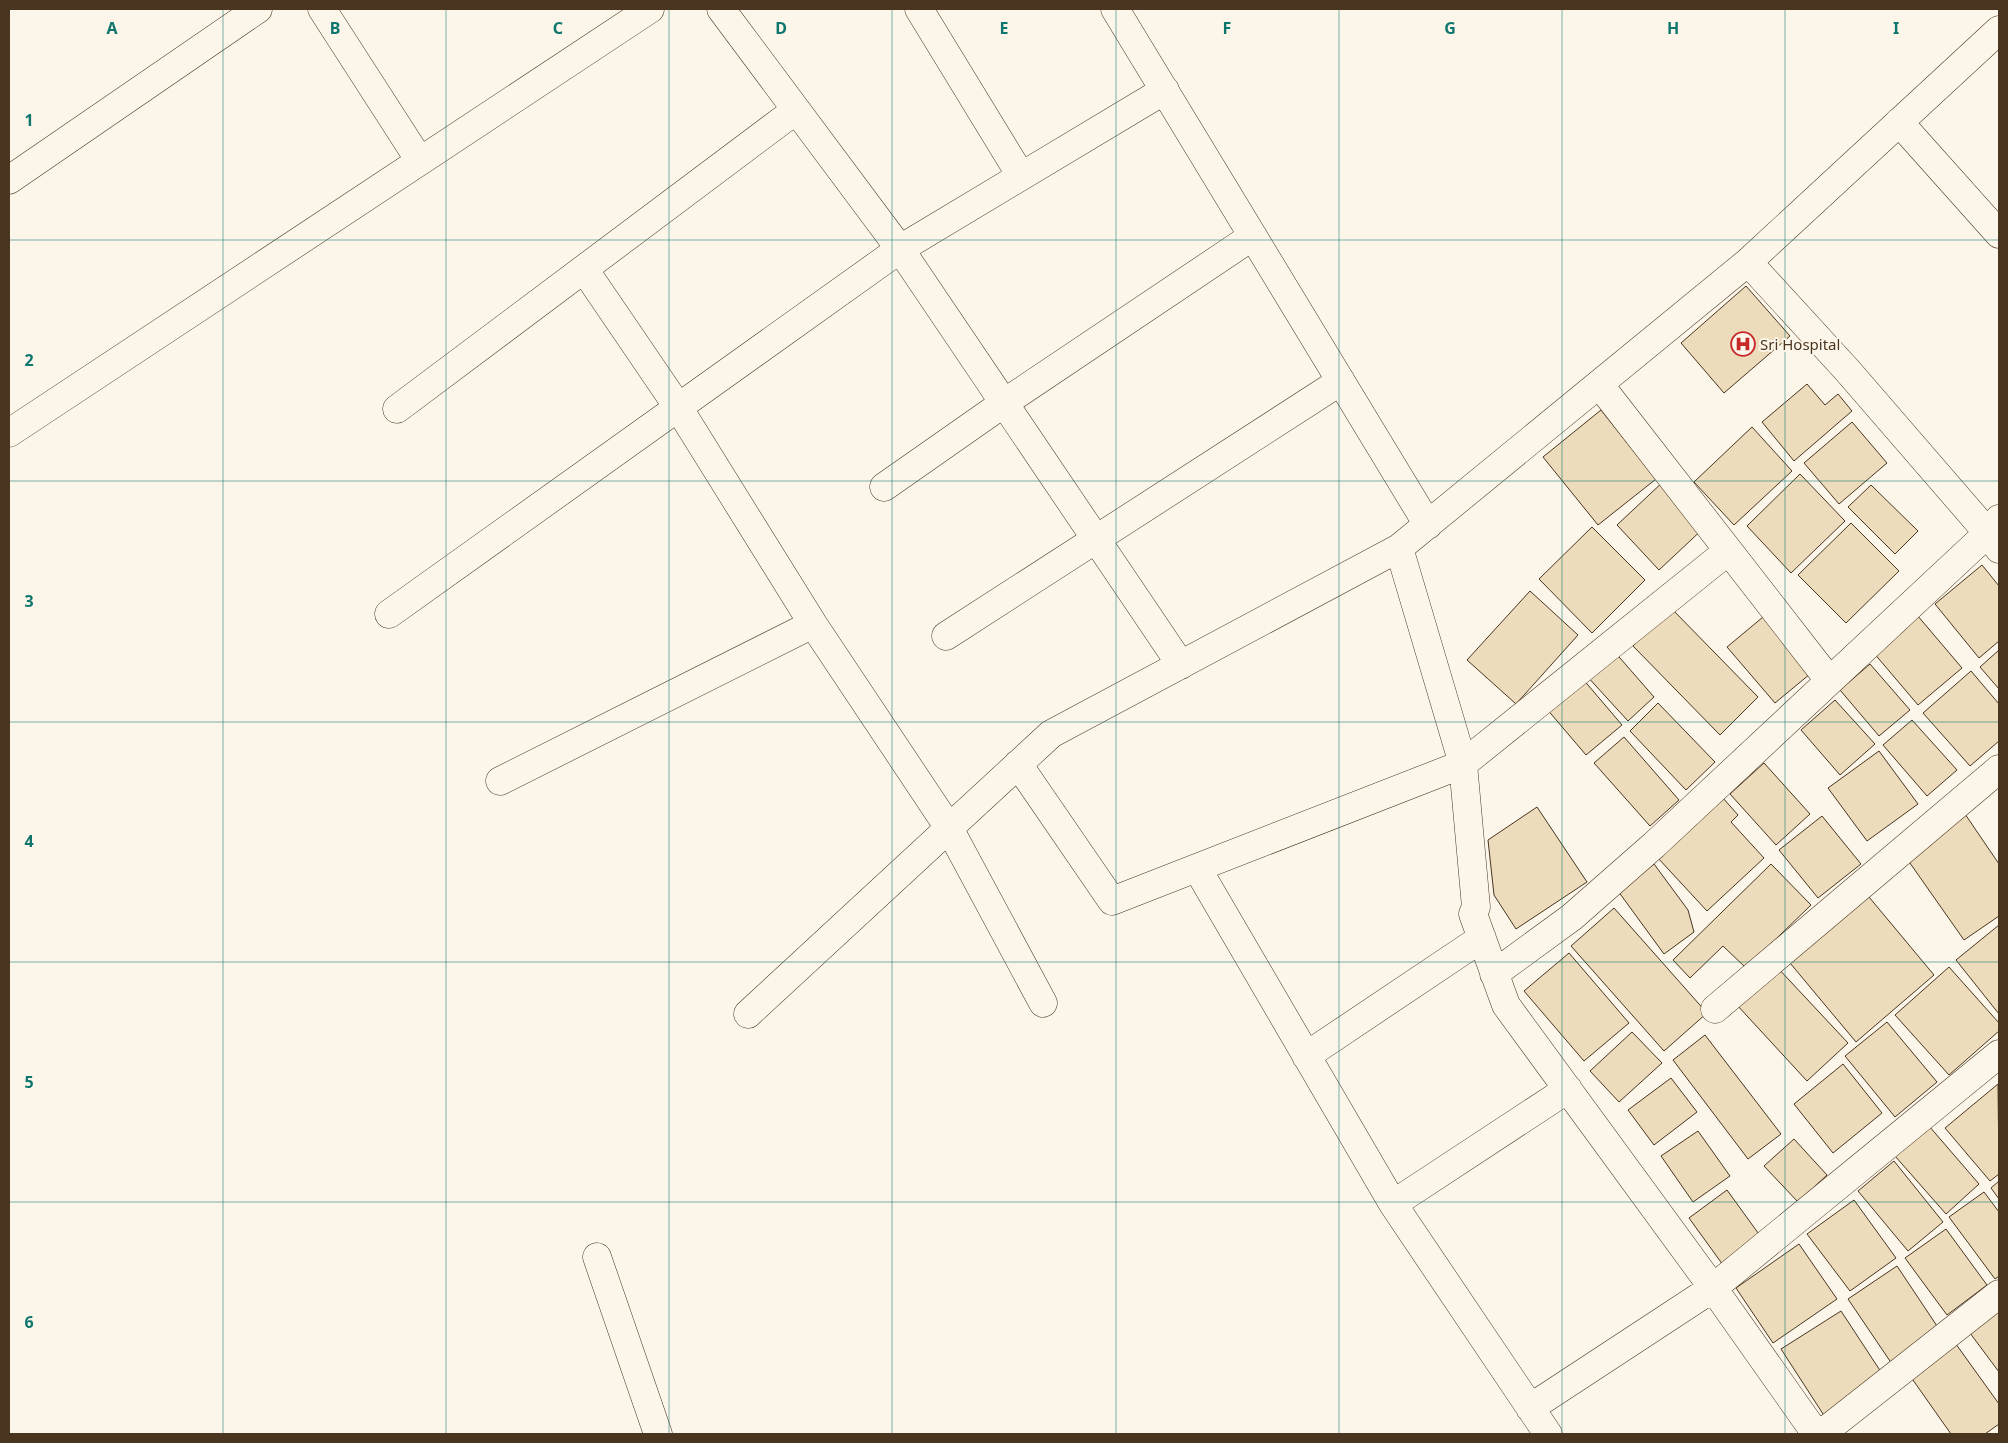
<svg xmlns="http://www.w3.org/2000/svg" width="2008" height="1443" viewBox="0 0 2008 1443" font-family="'Noto Sans',sans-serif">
  <rect width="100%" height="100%" fill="#fbf6e9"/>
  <path fill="#ecdcbc" stroke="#4a3520" d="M 1746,286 L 1790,336 L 1724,393 L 1681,343 Z
    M 1807,384 L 1825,405 L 1838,394 L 1852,411 L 1794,461 L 1762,422 Z
    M 1601,410 L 1656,479 L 1598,525 L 1543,457 Z
    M 1852,422 L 1887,463 L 1839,504 L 1804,463 Z
    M 1752,427 L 1792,471 L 1734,525 L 1694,482 Z
    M 1800,474 L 1845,521 L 1791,573 L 1747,526 Z
    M 1665,480 L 1707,525 L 1659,570 L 1617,525 Z
    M 1871,485 L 1918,531 L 1895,554 L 1848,507 Z
    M 1851,523 L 1899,571 L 1846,623 L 1798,575 Z
    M 1592,527 L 1645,580 L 1592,633 L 1539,579 Z
    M 1982,565 L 1999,586 L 1999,641 L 1979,658 L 1935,604 Z
    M 1530,591 L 1578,635 L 1516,704 L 1467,660 Z
    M 1671,608 L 1758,697 L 1720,735 L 1633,646 Z
    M 1769,612 L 1816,669 L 1775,703 L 1727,647 Z
    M 1917,615 L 1962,668 L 1918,705 L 1873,652 Z
    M 1613,650 L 1654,697 L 1628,721 L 1585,674 Z
    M 1999,650 L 1999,689 L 1980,667 Z
    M 1870,664 L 1910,710 L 1879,736 L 1840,690 Z
    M 1971,671 L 1999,704 L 1999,741 L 1970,766 L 1923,713 Z
    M 1582,678 L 1622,725 L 1586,755 L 1546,708 Z
    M 1835,700 L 1875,744 L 1840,775 L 1801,730 Z
    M 1658,703 L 1715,762 L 1686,790 L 1630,731 Z
    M 1912,720 L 1957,770 L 1927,796 L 1883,745 Z
    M 1624,737 L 1679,800 L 1650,826 L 1594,763 Z
    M 1879,751 L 1918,804 L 1867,841 L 1828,788 Z
    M 1764,763 L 1810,814 L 1776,845 L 1730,794 Z
    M 1722,797 L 1738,815 L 1731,822 L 1764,858 L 1707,911 L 1657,857 Z
    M 1537,807 L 1587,882 L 1516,929 L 1494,895 L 1488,840 Z
    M 1965,814 L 1999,864 L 1999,916 L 1964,940 L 1905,856 Z
    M 1822,816 L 1861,864 L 1818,898 L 1779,850 Z
    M 1654,864 L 1688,910 L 1694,932 L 1664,954 L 1618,891 Z
    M 1771,864 L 1811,905 L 1746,968 L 1723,946 L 1690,978 L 1673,960 Z
    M 1864,891 L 1934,975 L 1856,1042 L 1785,957 Z
    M 1614,908 L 1707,1013 L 1664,1051 L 1571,946 Z
    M 1999,925 L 1999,1014 L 1956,960 Z
    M 1569,953 L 1629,1023 L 1584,1061 L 1524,991 Z
    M 1776,966 L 1848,1043 L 1807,1081 L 1736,1004 Z
    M 1949,967 L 1999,1023 L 1999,1031 L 1949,1075 L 1895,1015 Z
    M 1887,1022 L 1937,1082 L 1895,1117 L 1845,1056 Z
    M 1632,1032 L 1662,1063 L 1619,1102 L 1590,1071 Z
    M 1705,1035 L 1781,1134 L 1748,1159 L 1673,1060 Z
    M 1843,1064 L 1882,1113 L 1833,1153 L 1794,1104 Z
    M 1671,1078 L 1697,1112 L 1654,1145 L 1628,1110 Z
    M 1998,1084 L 1999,1174 L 1990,1181 L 1945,1128 Z
    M 1929,1126 L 1979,1184 L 1946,1214 L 1895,1156 Z
    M 1698,1131 L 1730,1176 L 1693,1202 L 1661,1156 Z
    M 1794,1139 L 1827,1175 L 1798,1202 L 1764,1166 Z
    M 1894,1161 L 1943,1222 L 1908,1251 L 1858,1191 Z
    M 1999,1181 L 1999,1199 L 1991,1188 Z
    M 1727,1190 L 1761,1237 L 1723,1265 L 1689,1218 Z
    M 1984,1192 L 1999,1212 L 1999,1276 L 1995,1279 L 1949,1217 Z
    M 1854,1200 L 1896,1258 L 1850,1291 L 1807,1234 Z
    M 1946,1229 L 1987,1285 L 1947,1315 L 1905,1258 Z
    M 1799,1244 L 1837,1299 L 1773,1343 L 1736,1288 Z
    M 1897,1266 L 1941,1332 L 1892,1364 L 1848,1299 Z
    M 1999,1298 L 1999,1372 L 1964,1325 Z
    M 1841,1311 L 1885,1378 L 1825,1417 L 1781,1349 Z
    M 1953,1340 L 1999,1404 L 1999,1424 L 1985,1434 L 1951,1434 L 1908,1373 Z"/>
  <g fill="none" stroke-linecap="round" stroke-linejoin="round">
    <g stroke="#4a3520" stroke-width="29">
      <path id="minor" d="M 322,9 L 420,161
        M 721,9 L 900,249 L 1181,665
        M 919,9 L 1021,176
        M 1115,9 L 1428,525
        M 1899,122 L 1999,234
        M 9,180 L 258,9
        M 1748,262 L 1847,370 L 1988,533 L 1999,549
        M 584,269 L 678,407 L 813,624 L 949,828 L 1043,1003
        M 1599,384 L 1829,680
        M 397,409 L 796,110
        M 9,433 L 650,9
        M 884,487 L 1004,403 L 1253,236
        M 1399,548 L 1463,764 L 1476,907 L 1473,914 L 1506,1005 L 1713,1288 L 1816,1434
        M 389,614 L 900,249 L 1165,90
        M 946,636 L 1341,381
        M 1018,764 L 1112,901 L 1463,764 L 1728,551
        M 500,781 L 813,624
        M 1197,868 L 1393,1204
        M 1494,974 L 1572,917 L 1654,845 L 1988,533 L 1999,519
        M 1715,1009 L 1999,769
        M 748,1014 L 1051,734 L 1399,548 L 1748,262 L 1999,30
        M 1306,1056 L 1482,938
        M 597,1257 L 658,1434
        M 1530,1408 L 1713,1288 L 1999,1054
        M 1548,1434 L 1393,1204 L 1568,1089
        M 1821,1434 L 1999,1294"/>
    </g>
    <use href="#minor" stroke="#fbf6e9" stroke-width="28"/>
  </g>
  <path fill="none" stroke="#0f766e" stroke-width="1" stroke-opacity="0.55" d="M 223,9 L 223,1434M 446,9 L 446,1434M 669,9 L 669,1434M 892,9 L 892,1434M 1116,9 L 1116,1434M 1339,9 L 1339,1434M 1562,9 L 1562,1434M 1785,9 L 1785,1434M 9,240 L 1999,240M 9,481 L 1999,481M 9,722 L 1999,722M 9,962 L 1999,962M 9,1202 L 1999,1202"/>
  <defs>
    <g id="hospital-ring" transform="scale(1.25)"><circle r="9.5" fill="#fbf6e9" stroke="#c62828" stroke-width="1.5"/><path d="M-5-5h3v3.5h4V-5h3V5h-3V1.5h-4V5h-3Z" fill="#c62828"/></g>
  </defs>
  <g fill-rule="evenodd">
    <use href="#hospital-ring" x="1743" y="344"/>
  </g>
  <g text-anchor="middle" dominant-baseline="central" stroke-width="4" stroke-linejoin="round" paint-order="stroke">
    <g font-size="15" fill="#4a3520" stroke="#fbf6e9" text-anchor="start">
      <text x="1760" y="344">Sri Hospital</text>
    </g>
  </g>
  <g font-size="16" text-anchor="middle" font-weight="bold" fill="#0f766e" stroke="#fbf6e9" stroke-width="4" stroke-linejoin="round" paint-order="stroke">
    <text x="112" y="34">A</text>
    <text x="335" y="34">B</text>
    <text x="558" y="34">C</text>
    <text x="781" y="34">D</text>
    <text x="1004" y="34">E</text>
    <text x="1227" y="34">F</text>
    <text x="1450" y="34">G</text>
    <text x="1673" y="34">H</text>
    <text x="1896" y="34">I</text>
    <text x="29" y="126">1</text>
    <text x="29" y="366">2</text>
    <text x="29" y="607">3</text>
    <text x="29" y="847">4</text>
    <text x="29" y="1088">5</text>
    <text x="29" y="1328">6</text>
  </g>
  <rect width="2008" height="1443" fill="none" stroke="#4a3520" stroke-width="20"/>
</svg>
